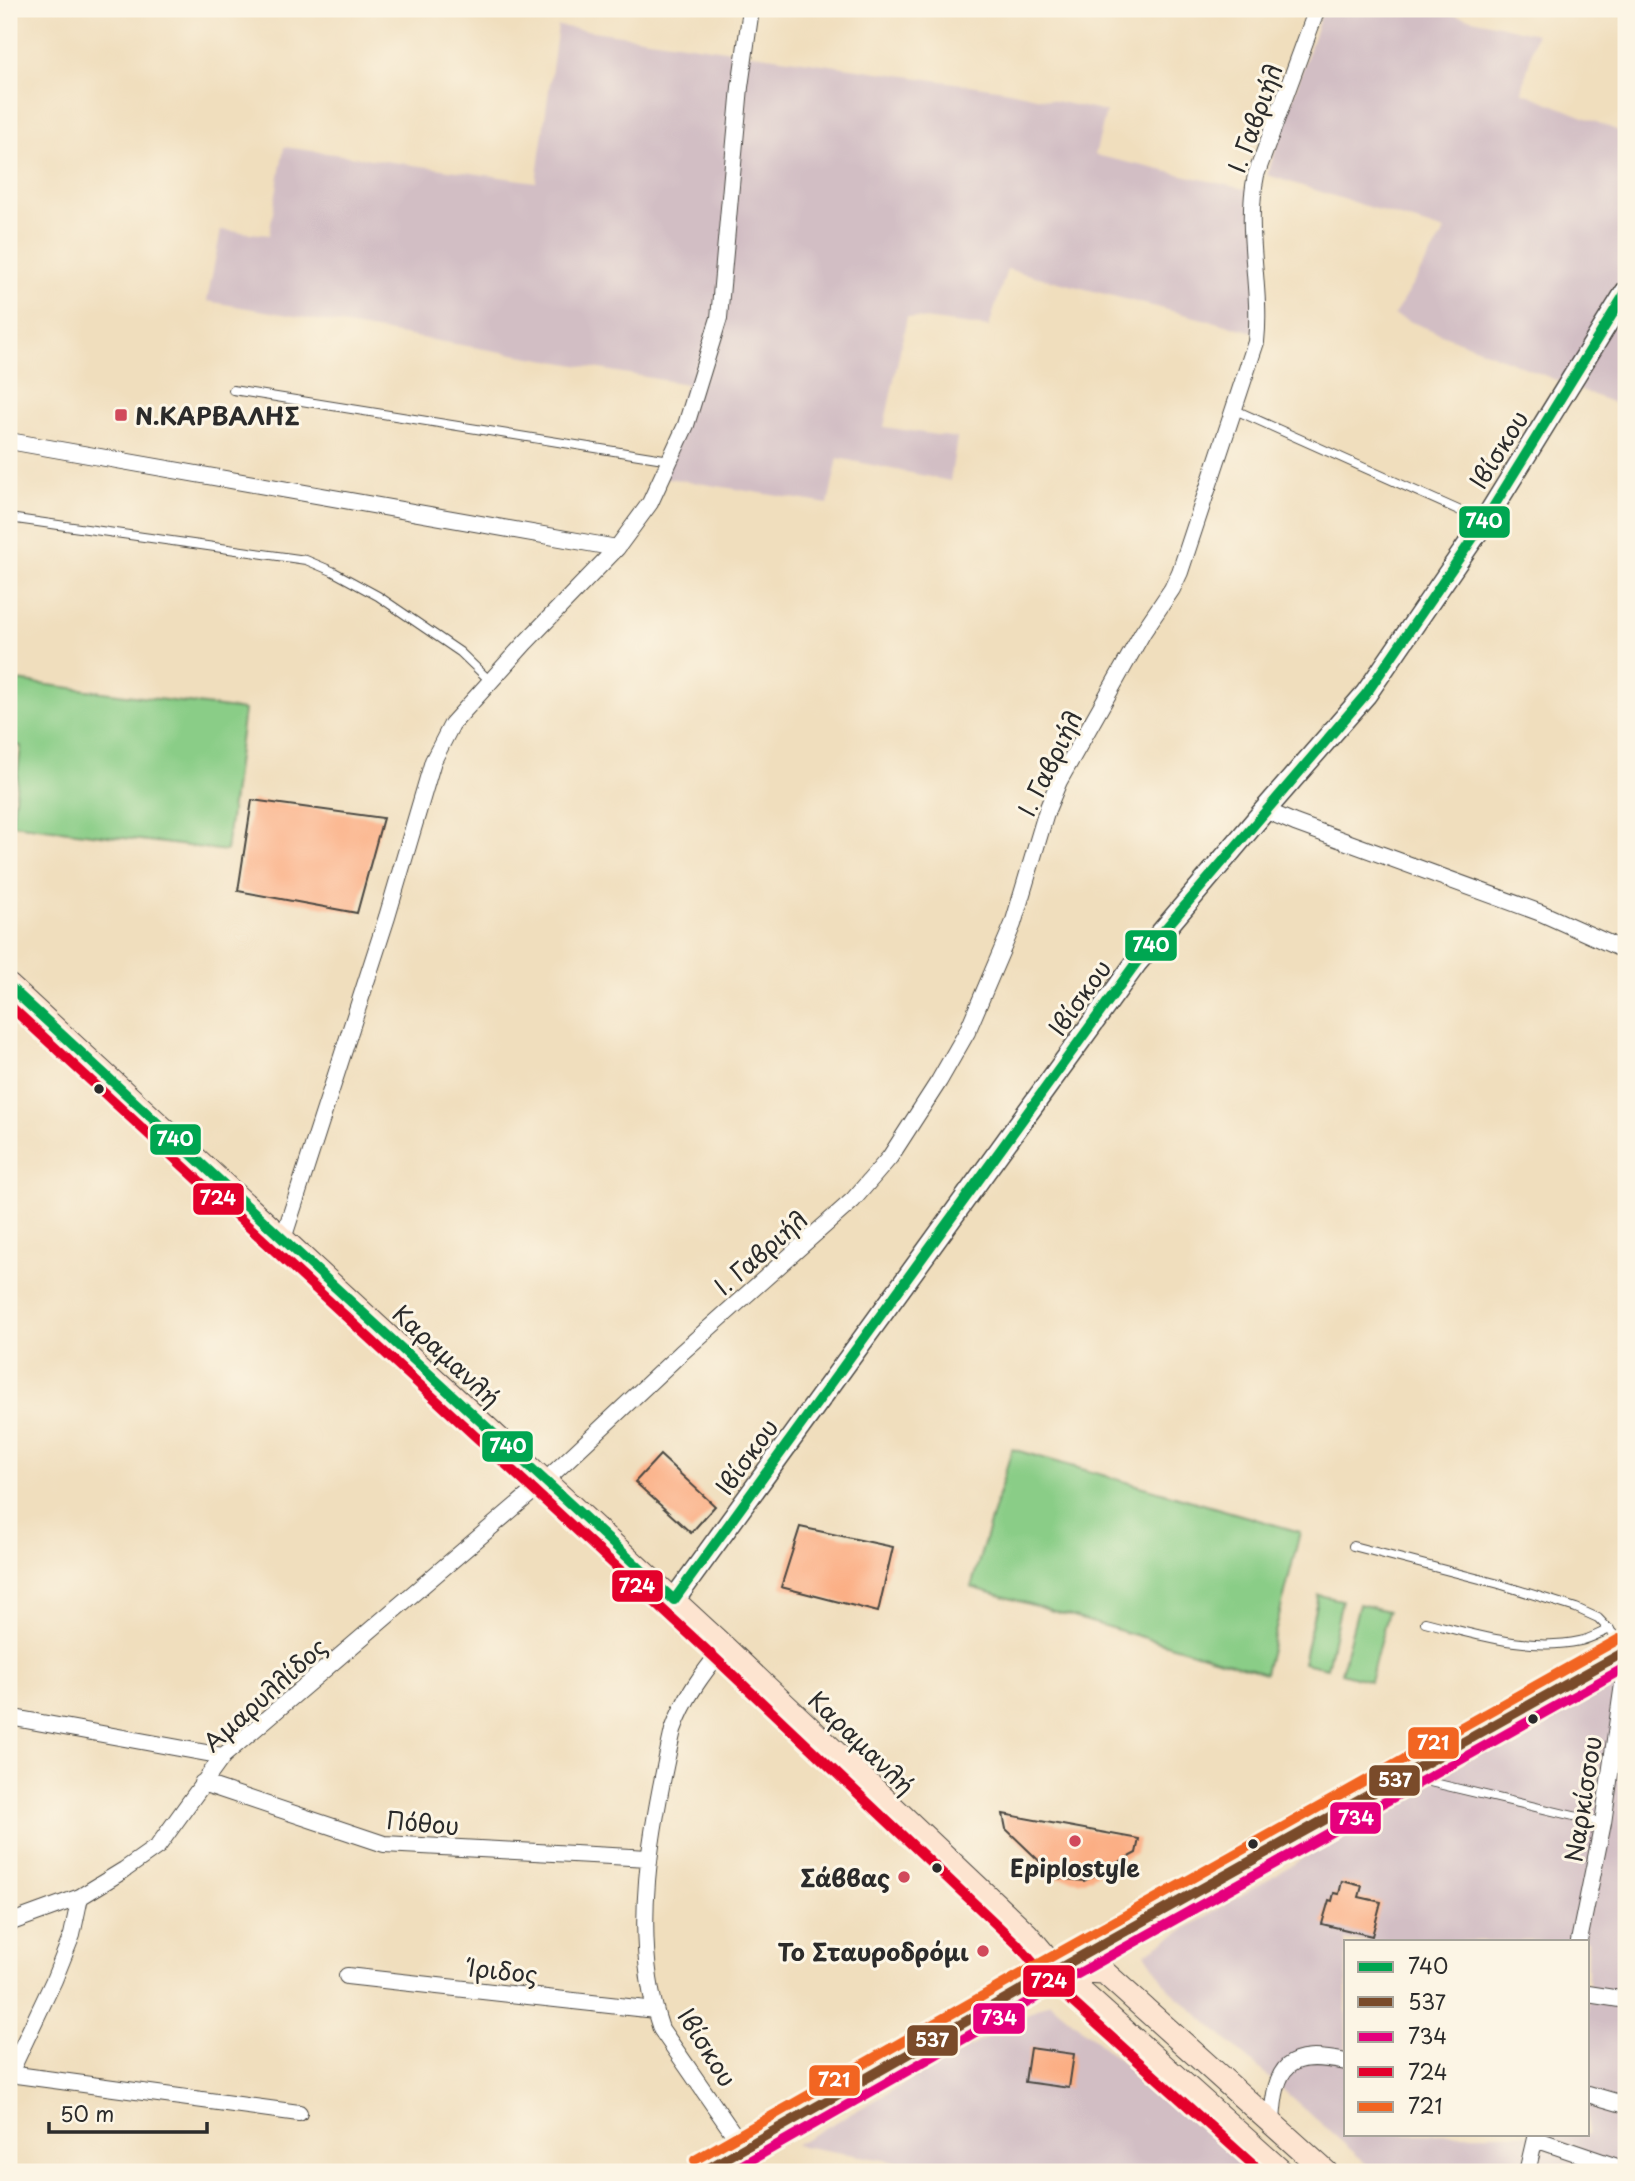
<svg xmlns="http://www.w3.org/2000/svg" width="1635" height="2181" viewBox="0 0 1635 2181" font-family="'Playpen Sans',sans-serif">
  <rect width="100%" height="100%" fill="#fcf5e5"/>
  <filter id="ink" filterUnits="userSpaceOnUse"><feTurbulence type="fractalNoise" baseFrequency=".0143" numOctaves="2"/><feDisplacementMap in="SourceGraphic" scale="14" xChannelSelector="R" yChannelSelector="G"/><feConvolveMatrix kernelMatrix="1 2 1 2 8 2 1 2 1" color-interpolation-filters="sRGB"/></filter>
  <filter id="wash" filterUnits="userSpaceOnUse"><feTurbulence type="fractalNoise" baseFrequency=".00686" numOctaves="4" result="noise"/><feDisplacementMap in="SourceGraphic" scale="28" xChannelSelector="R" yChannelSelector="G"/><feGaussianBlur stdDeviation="1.57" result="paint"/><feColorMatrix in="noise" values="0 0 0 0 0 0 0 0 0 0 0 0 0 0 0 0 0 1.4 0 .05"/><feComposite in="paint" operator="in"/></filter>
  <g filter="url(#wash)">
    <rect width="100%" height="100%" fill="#f0debd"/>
    <path fill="#d2bec4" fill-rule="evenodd" d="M 1323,9 L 1430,9 L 1536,34 L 1522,92 L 1626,134 L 1626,408 L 1394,315 L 1445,231 L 1267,175 Z
      M 558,26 L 1004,90 L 1106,112 L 1095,155 L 1262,193 L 1258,227 L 1268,289 L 1262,334 L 1007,269 L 989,327 L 907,317 L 884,427 L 957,438 L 950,481 L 838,458 L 828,504 L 655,476 L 686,384 L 207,301 L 221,230 L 269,235 L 284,147 L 536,182 Z
      M 1626,1674 L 1626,2172 L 1376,2172 L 1169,1989 L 1145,1953 L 1536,1718 ZM 1346,1941 L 1588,1941 L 1588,2134 L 1346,2134 Z
      M 1050,2002 L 1236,2158 L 1241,2172 L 954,2172 L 795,2145 Z"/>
    <path fill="#8acd87" stroke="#5a7c59" stroke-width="2" d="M 9,680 L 244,710 L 226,851 L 12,824 L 21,746 L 9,744 Z
      M 1012,1449 L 1300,1532 L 1265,1673 L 971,1587 Z
      M 1318,1595 L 1342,1600 L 1327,1668 L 1303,1663 Z
      M 1359,1604 L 1388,1611 L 1370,1681 L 1341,1673 Z"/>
    <g id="blocks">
      <path fill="#fbae84" d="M 252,800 L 383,818 L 357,913 L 238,891 Z
        M 660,1455 L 715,1506 L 691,1533 L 635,1482 Z
        M 800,1527 L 893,1547 L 878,1612 L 781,1587 Z
        M 1003,1814 L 1139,1839 L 1136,1853 L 1084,1881 L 1057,1878 L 1006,1829 Z
        M 1342,1881 L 1362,1886 L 1359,1897 L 1381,1902 L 1372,1936 L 1322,1924 L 1329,1900 L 1332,1901 L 1334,1893 L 1339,1894 Z
        M 1030,2048 L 1074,2054 L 1069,2088 L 1025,2082 Z"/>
    </g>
  </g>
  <g filter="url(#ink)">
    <use href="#blocks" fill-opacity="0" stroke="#494641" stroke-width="2"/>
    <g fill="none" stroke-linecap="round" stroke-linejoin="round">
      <g stroke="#494641" stroke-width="10">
        <path id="service" d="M 233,390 L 670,460
          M 1233,409 L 1483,521
          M 9,518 L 306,560 L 332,571 L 378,596 L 460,652 L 491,682
          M 1353,1546 L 1499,1584 L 1576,1608 L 1598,1618 L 1626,1647
          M 1425,1622 C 1474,1634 1528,1652 1580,1641 C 1590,1639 1600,1633 1610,1629
          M 1413,1778 L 1603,1823"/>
      </g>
      <g stroke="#494641" stroke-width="18">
        <path id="minor" d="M 9,441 L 617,548
          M 1265,810 L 1295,823 L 1541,913 L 1626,951
          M 283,1239 L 387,917 L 433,761 L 452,724 L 525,643 L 617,548 L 650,503 L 686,425 L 719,318 L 740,87 L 751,9
          M 724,1647 C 703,1673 684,1698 673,1730 C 652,1823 629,1936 661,2029 L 744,2149
          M 9,1717 L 223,1756
          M 202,1783 L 384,1844 L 649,1858
          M 9,1923 L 80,1897 L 124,1870 L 158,1846 L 223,1756 L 545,1481 L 681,1353 L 853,1200 L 890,1157 L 939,1081 L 967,1032 L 1013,924 L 1047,810 L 1059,781 L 1143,632 L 1172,589 L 1180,572 L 1256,342 C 1262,286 1244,231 1256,175 L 1317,9
          M 1579,1941 L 1603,1823 L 1626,1663
          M 347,1976 L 655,2010
          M 1588,1994 L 1626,2000
          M 9,2074 L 299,2113
          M 9,2075 L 54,1980 L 72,1935 L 80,1897
          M 1588,2094 L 1626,2105
          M 1272,2123 C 1275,2064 1287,2050 1346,2062
          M 1535,2139 L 1626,2170
          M 1527,2172 L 1536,2134"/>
      </g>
      <g stroke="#494641" stroke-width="24">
        <path id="tertiary" d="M 674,1600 L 1136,963 L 1265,810 L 1366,694 L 1484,522 L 1626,292"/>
      </g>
      <g stroke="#494641" stroke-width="25">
        <path id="secondary" d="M 9,986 L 724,1647 L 1027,1934 L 1057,1970 L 1282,2172
          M 1057,1970 L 1104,1972 L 1326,2172
          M 702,2172 L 1042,1978 L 1626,1651"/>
      </g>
      <use href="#service" stroke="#fff" stroke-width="8"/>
      <use href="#minor" stroke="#fff" stroke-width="16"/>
      <use href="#tertiary" stroke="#fff" stroke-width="21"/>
      <use href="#secondary" stroke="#fde4d0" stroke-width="23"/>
      <g stroke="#fcf5e5" stroke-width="16">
        <path id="bus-1" d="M 9,986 L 674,1600
          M 674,1600 L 1136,963 L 1366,694 L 1484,522 L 1626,292"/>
      </g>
      <g stroke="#fcf5e5" stroke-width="16">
        <path id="bus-2" d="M 702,2172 L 1042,1978 L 1626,1651"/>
      </g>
      <g stroke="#fcf5e5" stroke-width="16">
        <path id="bus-3" d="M 730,2172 L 1049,1990 L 1626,1667"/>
      </g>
      <g stroke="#fcf5e5" stroke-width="16">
        <path id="bus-4" d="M 9,1005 L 714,1657 L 1017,1944 L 1048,1980 L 1261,2172"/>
      </g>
      <g stroke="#fcf5e5" stroke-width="16">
        <path id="bus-5" d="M 695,2160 L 1035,1966 L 1619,1639"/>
      </g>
      <use href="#bus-1" stroke="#00a651" stroke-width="10"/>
      <use href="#bus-2" stroke="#7a4b2a" stroke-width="10"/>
      <use href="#bus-3" stroke="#e5007d" stroke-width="10"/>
      <use href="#bus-4" stroke="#e4002b" stroke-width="10"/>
      <use href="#bus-5" stroke="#f26522" stroke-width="10"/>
    </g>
  </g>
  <g fill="#d1495b" stroke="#fcf5e5" stroke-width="2.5">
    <rect x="114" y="408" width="14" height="14" rx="3.5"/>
    <circle cx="1075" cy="1841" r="7"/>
    <circle cx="904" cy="1877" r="7"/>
    <circle cx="983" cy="1951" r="7"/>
  </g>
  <g fill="#2b2b2b" stroke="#fcf5e5" stroke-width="2.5">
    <circle cx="99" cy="1089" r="6"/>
    <circle cx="1533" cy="1719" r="6"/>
    <circle cx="1253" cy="1844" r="6"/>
    <circle cx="937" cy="1868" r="6"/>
  </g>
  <g text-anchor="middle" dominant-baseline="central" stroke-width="6" stroke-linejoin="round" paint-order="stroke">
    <g font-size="24" fill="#2b2b2b" stroke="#fcf5e5">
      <text transform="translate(1254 118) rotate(-70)">Ι. Γαβριήλ</text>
      <text transform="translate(1498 449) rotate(-58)">Ιβίσκου</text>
      <text transform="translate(1049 763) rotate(-64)">Ι. Γαβριήλ</text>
      <text transform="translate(1079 997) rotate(-54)">Ιβίσκου</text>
      <text transform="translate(760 1252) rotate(-41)">Ι. Γαβριήλ</text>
      <text transform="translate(447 1355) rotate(43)">Καραμανλή</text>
      <text transform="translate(746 1456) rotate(-54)">Ιβίσκου</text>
      <text transform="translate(264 1694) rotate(-42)">Αμαρυλλίδος</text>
      <text transform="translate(862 1742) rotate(44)">Καραμανλή</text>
      <text transform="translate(1582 1799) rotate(-81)">Ναρκίσσου</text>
      <text transform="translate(423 1822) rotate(5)">Πόθου</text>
      <text transform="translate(503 1970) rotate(6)">Ίριδος</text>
      <text transform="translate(708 2047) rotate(58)">Ιβίσκου</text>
    </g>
    <g font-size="24" font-weight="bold" fill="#2b2b2b" stroke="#fcf5e5" text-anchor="end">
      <text x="135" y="415" text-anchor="start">Ν.ΚΑΡΒΑΛΗΣ</text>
      <text x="1075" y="1867" text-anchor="middle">Epiplostyle</text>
      <text x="890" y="1877">Σάββας</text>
      <text x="969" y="1951">Το Σταυροδρόμι</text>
    </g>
  </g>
  <g stroke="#fcf5e5" stroke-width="2.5">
    <rect x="1458" y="505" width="53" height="34" rx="7" fill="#00a651"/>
    <rect x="1124" y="929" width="54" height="33" rx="7" fill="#00a651"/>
    <rect x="149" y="1123" width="53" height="33" rx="7" fill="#00a651"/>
    <rect x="192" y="1182" width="53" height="34" rx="7" fill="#e4002b"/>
    <rect x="481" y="1430" width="53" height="33" rx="7" fill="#00a651"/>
    <rect x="611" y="1569" width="53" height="34" rx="7" fill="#e4002b"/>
    <rect x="1407" y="1726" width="53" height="34" rx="7" fill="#f26522"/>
    <rect x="1368" y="1764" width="53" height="33" rx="7" fill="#7a4b2a"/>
    <rect x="1329" y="1801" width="53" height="34" rx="7" fill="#e5007d"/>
    <rect x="1022" y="1964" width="54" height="34" rx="7" fill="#e4002b"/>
    <rect x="972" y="2002" width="54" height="33" rx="7" fill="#e5007d"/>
    <rect x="906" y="2024" width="53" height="33" rx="7" fill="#7a4b2a"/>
    <rect x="808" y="2064" width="53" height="33" rx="7" fill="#f26522"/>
  </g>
  <g font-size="19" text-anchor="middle" font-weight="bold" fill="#fff">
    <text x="1484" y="528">740</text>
    <text x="1151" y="952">740</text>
    <text x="175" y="1146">740</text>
    <text x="218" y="1205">724</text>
    <text x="508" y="1453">740</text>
    <text x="637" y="1593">724</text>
    <text x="1433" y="1750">721</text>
    <text x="1395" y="1787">537</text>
    <text x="1356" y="1825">734</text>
    <text x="1049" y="1988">724</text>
    <text x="999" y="2025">734</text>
    <text x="932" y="2047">537</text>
    <text x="834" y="2087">721</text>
  </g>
  <rect width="1635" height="2181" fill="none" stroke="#fcf5e5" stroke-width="35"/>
  <rect x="1344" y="1940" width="245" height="196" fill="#fcf5e5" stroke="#a8a49b" stroke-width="2"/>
  <rect x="1358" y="1962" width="35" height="10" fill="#00a651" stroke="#a8a49b" stroke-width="2"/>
  <text x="1408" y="1974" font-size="21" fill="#2b2b2b">740</text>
  <rect x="1358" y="1997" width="35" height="10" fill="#7a4b2a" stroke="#a8a49b" stroke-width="2"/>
  <text x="1408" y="2010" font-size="21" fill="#2b2b2b">537</text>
  <rect x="1358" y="2032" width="35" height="10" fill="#e5007d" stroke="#a8a49b" stroke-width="2"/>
  <text x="1408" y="2044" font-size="21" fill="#2b2b2b">734</text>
  <rect x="1358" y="2067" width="35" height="10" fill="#e4002b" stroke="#a8a49b" stroke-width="2"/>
  <text x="1408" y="2080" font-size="21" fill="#2b2b2b">724</text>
  <rect x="1358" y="2102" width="35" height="10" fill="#f26522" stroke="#a8a49b" stroke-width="2"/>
  <text x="1408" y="2114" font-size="21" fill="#2b2b2b">721</text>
  <path d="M49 2122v10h158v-10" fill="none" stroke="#2b2b2b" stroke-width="3.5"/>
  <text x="60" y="2122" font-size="21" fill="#2b2b2b" stroke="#fcf5e5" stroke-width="5" paint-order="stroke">50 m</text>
</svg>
